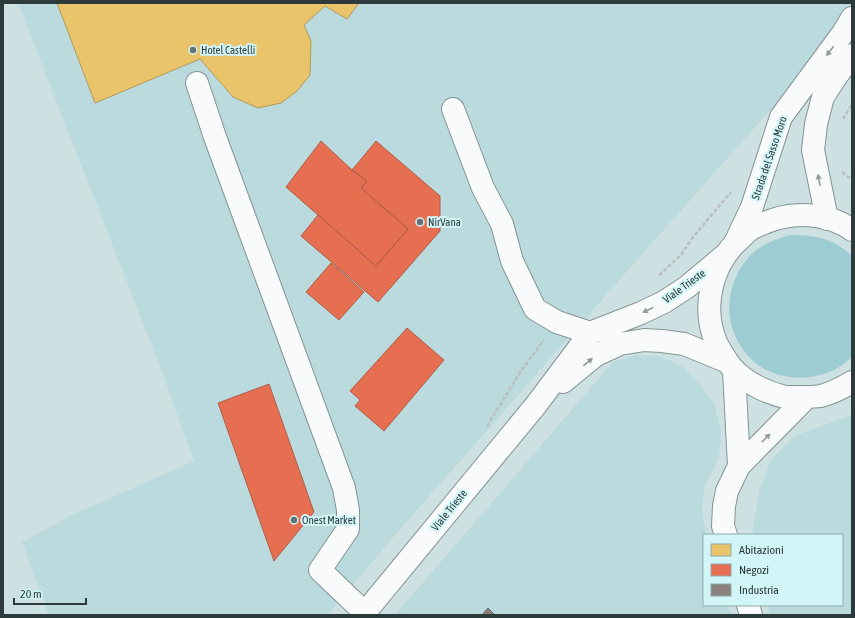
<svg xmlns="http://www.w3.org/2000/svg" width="855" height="618" viewBox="0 0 855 618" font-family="'Asap Condensed',sans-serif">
  <rect width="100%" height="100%" fill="#cde0e2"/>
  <path fill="#badadd" d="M 18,3 L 852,3 L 852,5 L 803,73 L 628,270 L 395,535 L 327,615 L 49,615 L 22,542 L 68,517 L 194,461 L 159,364 Z
    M 635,355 L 658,356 L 683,366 L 699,383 L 715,405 L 721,434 L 719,456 L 712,472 L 705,484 L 702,509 L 706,535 L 704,535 L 704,605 L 728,605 L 731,615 L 395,615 L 613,362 Z
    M 852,415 L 852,615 L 771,615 L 767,605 L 842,605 L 842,535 L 752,535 L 760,488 L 772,458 L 797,435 Z"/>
  <path fill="#9dcdd2" d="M 790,235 C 814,235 834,238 852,256 L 852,357 C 845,363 838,369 829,372 C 800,384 763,377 744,351 C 737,341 731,329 730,317 C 726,291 739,260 762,246 C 771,241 780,238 790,235 Z"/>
  <path fill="#e9c46a" stroke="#b09b5c" d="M 57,3 L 359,3 L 347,19 L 325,6 L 304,25 L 311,41 L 310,75 L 297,91 L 281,103 L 258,108 L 233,97 L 200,59 L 95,103 Z"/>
  <path fill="#e76f51" stroke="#af5f4a" d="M 321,141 L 352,170 L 367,181 L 361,188 L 408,229 L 376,266 L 286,187 Z
    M 376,141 L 440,196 L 440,231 L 378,302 L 301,236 L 318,215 L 376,266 L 408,229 L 361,188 L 367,181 L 352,170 Z
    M 331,263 L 364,292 L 339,320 L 306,292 Z
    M 407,328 L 444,360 L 384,431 L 355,406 L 360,400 L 350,391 Z
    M 269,384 L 314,512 L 274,561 L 218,403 Z"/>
  <path fill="#8a817c" stroke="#6e6c68" d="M 488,608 L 495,615 L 482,615 Z"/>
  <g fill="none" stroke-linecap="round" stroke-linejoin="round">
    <g stroke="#859494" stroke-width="24">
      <path id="minor" d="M 197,83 L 215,137 L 344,488 L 348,510 L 348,529 L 320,570 L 365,613
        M 453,109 L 483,188 L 502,224 L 512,261 L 535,309 L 557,322 L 590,333
        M 827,219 L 813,150 L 816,124 L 823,97 L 836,77 L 852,55
        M 735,243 L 752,207 L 781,117 L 843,33 L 852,18
        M 734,370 L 739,466
        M 726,535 L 723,526 L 724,506 L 727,491 L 739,466 L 807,397
        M 748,605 L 751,615"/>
    </g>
    <g stroke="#859494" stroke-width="24">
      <path id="major" d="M 852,230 C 832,215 802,212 779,218 C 769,221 760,224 751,229 C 748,231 745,234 742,237 C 712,262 701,306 716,342 C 719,349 729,365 734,370 C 747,383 767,393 785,397 C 790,397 795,397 800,397 C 807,397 815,397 821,396 C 832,393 842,388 852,382
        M 563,382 L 596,355 L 620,344 L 644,340 L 662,341 L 684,344 L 728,362
        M 363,615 L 536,405 L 590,333 L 641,313 L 664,302 L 687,287 L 725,255"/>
    </g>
    <path stroke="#b9bfbf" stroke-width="2.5" stroke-dasharray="4 2" stroke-linecap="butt" d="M 843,119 L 852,104
      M 842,172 L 848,177 L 852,178
      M 659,275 L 681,255 L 693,237 L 731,192
      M 487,426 L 521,371 L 544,340"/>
    <use href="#minor" stroke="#f8fafb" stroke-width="22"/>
    <use href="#major" stroke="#f8fafb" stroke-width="22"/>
  </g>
  <defs><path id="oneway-solid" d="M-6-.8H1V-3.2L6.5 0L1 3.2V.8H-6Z"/></defs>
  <g fill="#929a9b">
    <use href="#oneway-solid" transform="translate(830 51) rotate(127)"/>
    <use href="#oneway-solid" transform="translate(819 180) rotate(-101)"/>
    <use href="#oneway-solid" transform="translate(648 310) rotate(154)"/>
    <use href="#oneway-solid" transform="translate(588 362) rotate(-40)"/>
    <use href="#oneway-solid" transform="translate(766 438) rotate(-45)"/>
  </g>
  <g fill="#647475" stroke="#d2f5f8" stroke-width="1.5">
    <circle cx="193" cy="50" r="4"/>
    <circle cx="420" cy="222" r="4"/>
    <circle cx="294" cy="520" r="4"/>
  </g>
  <g text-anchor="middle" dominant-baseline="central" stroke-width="4" stroke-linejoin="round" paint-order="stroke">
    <g font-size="11" fill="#2c3a3b" stroke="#d2f5f8" text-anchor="start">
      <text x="201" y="50">Hotel Castelli</text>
      <text x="428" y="222">NirVana</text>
      <text x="302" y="520">Onest Market</text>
    </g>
    <g font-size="11" fill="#2c3a3b" stroke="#d2f5f8">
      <text transform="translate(769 158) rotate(-71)">Strada del Sasso Moro</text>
      <text transform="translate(684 286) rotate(-36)">Viale Trieste</text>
      <text transform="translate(449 510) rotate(-51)">Viale Trieste</text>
    </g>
  </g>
  <rect width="855" height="618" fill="none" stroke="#2c3a3b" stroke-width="8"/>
  <rect x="703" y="534" width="140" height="72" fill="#d2f5f8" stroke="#90aaac"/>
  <rect x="711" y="544" width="20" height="12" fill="#e9c46a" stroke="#90aaac"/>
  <text x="739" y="554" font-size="12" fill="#2c3a3b">Abitazioni</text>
  <rect x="711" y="564" width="20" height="12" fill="#e76f51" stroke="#90aaac"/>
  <text x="739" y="574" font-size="12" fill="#2c3a3b">Negozi</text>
  <rect x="711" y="584" width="20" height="12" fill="#8a817c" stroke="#90aaac"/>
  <text x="739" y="594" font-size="12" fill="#2c3a3b">Industria</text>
  <path d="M14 598v6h72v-6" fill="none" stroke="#2c3a3b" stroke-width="2"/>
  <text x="20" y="598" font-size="12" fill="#2c3a3b" stroke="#d2f5f8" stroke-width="3" paint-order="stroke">20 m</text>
</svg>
